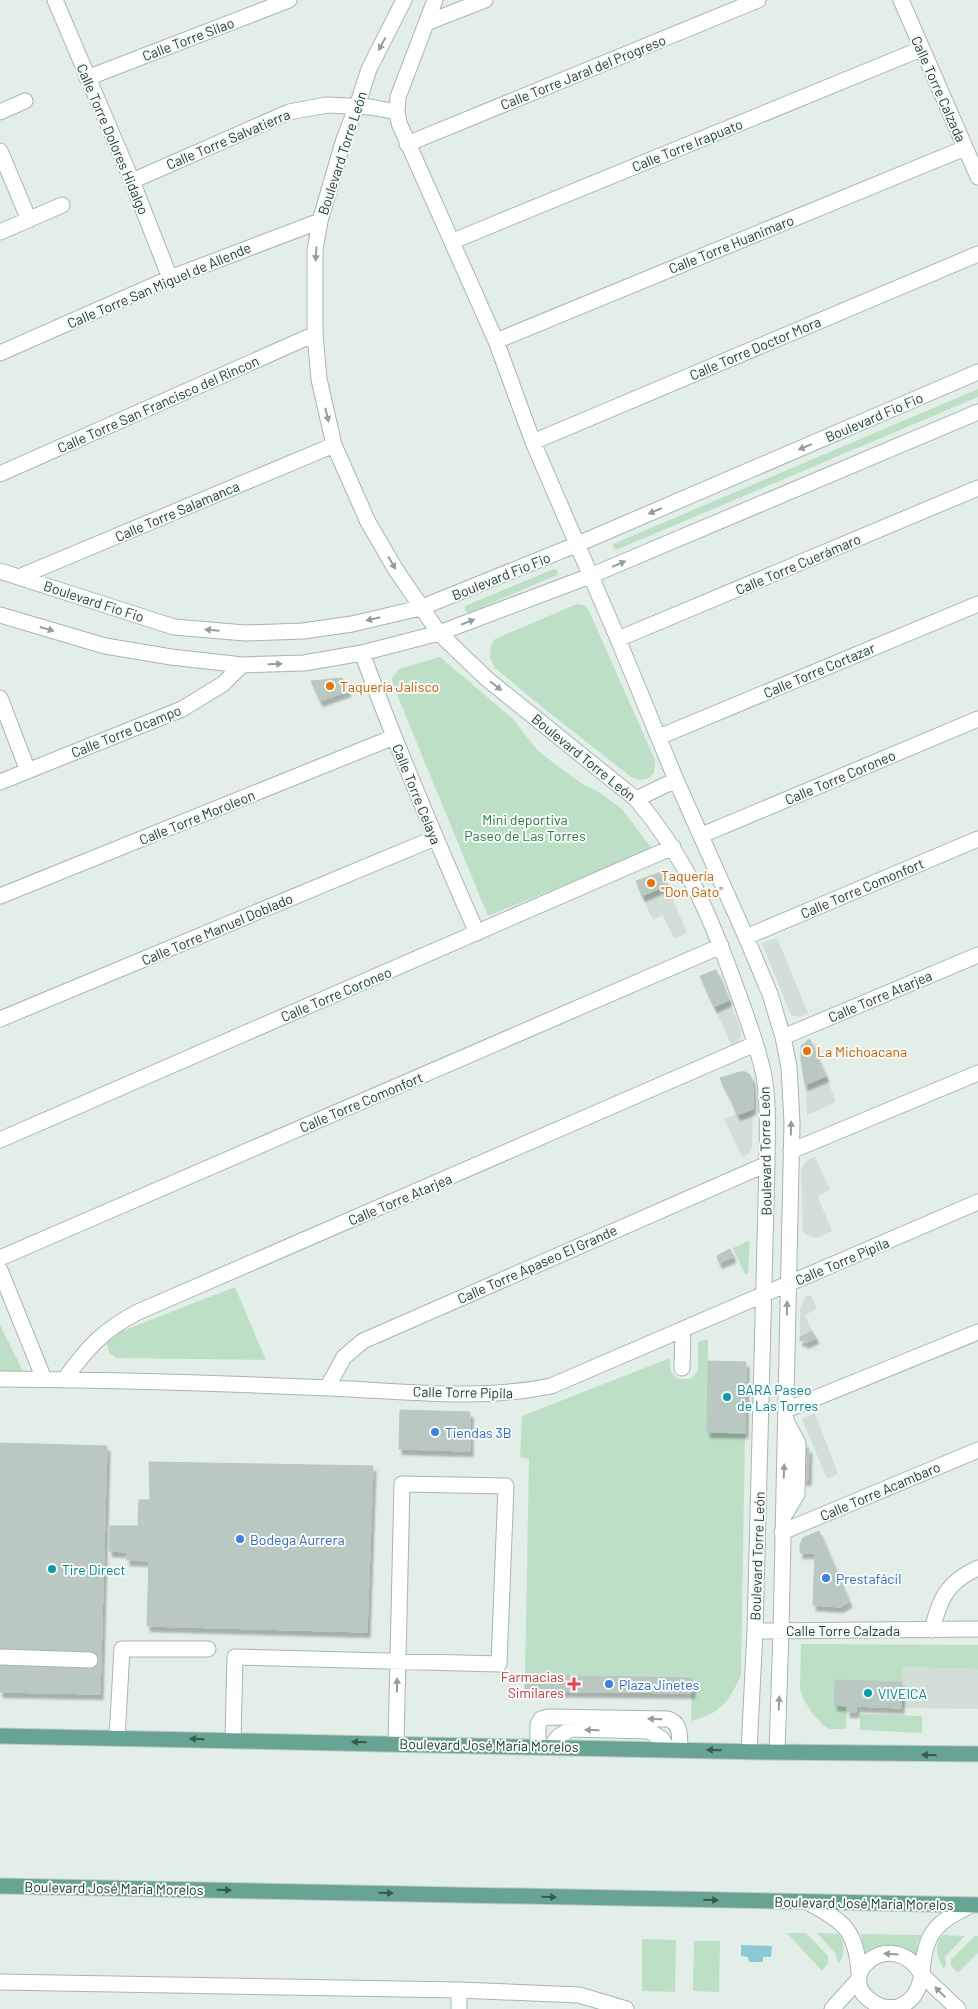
<svg xmlns="http://www.w3.org/2000/svg" width="978" height="2009" viewBox="0 0 978 2009" font-family="Barlow,sans-serif">
  <defs>
    <filter id="shadow"><feDropShadow dx="3" dy="5.5" stdDeviation="1" flood-color="#0004"/></filter>
  </defs>
  <rect width="100%" height="100%" fill="#e4eee9"/>
  <path fill="#d2ded8" d="M 667,885 L 687,933 L 675,939 L 662,915 L 653,920 L 642,896 Z
    M 777,938 L 808,1013 L 800,1017 L 791,1015 L 762,943 Z
    M 729,1000 L 741,1030 L 741,1036 L 738,1042 L 732,1046 L 714,1007 Z
    M 826,1076 L 836,1102 L 807,1115 L 805,1085 Z
    M 753,1109 L 752,1147 L 750,1153 L 742,1157 L 724,1119 Z
    M 815,1156 L 830,1190 L 818,1197 L 832,1231 L 817,1238 L 808,1236 L 803,1232 L 801,1171 L 805,1162 Z
    M 811,1295 L 817,1309 L 805,1315 L 812,1331 L 800,1337 L 800,1308 L 805,1297 Z
    M 815,1413 L 838,1474 L 827,1479 L 802,1419 Z
    M 902,1667 L 978,1669 L 978,1709 L 901,1708 Z"/>
  <path fill="#bddfc6" d="M 978,389 L 978,397 L 616,550 L 613,547 L 613,544 Z
    M 554,569 L 558,571 L 557,575 L 468,613 L 465,610 L 465,606 Z
    M 577,604 L 584,605 L 589,611 L 655,760 L 654,773 C 648,781 640,781 631,777 L 541,706 L 495,668 L 490,658 L 491,646 L 495,639 Z
    M 440,657 L 513,719 L 537,750 L 568,774 L 584,785 L 596,790 L 622,809 L 652,849 L 488,916 L 393,685 L 392,678 L 399,669 Z
    M 748,1241 L 750,1242 L 748,1274 L 745,1274 L 733,1248 Z
    M 235,1287 L 266,1360 L 117,1358 L 109,1353 L 107,1344 L 112,1335 Z
    M 0,1325 L 24,1373 L 0,1373 Z
    M 708,1339 L 707,1432 L 745,1433 L 741,1675 C 729,1702 720,1714 691,1721 L 692,1678 L 525,1675 L 529,1459 L 520,1457 L 522,1416 L 670,1358 L 671,1372 L 678,1379 L 691,1379 L 698,1370 L 698,1342 Z
    M 801,1644 L 978,1645 L 978,1669 L 902,1667 L 902,1682 L 835,1680 L 834,1705 L 847,1706 L 846,1729 L 830,1729 L 823,1725 L 813,1714 L 804,1700 L 800,1689 Z
    M 860,1714 L 922,1716 L 922,1733 L 860,1730 Z
    M 787,1933 L 806,1933 L 828,1956 L 828,1963 L 822,1971 Z
    M 817,1933 L 839,1934 C 845,1943 845,1954 839,1964 L 835,1953 Z
    M 861,1934 L 922,1935 L 917,1944 L 917,1953 L 915,1955 L 866,1956 L 863,1951 Z
    M 942,1935 L 965,1936 L 945,1957 L 946,1964 L 944,1969 C 937,1959 934,1945 942,1935 Z
    M 975,1936 L 978,1936 L 978,1953 L 958,1973 L 951,1965 L 951,1959 Z
    M 642,1939 L 676,1940 L 675,1992 L 642,1991 Z
    M 694,1941 L 720,1941 L 719,1992 L 693,1991 Z"/>
  <path fill="#8bc9d4" d="M 741,1945 L 772,1946 L 771,1957 L 763,1957 L 763,1962 L 749,1962 L 748,1957 L 741,1956 Z"/>
  <path fill="#b9c9c2" stroke="#b6c8c0" filter="url(#shadow)" d="M 342,678 L 348,691 L 320,701 L 311,681 Z
    M 661,872 L 667,885 L 642,896 L 636,881 Z
    M 716,970 L 729,1000 L 714,1007 L 700,976 Z
    M 810,1039 L 815,1053 L 801,1060 L 801,1046 Z
    M 815,1053 L 826,1076 L 805,1085 L 801,1060 Z
    M 740,1072 L 746,1072 L 750,1075 L 752,1080 L 725,1089 L 720,1078 Z
    M 752,1080 L 753,1093 L 731,1100 L 725,1089 Z
    M 753,1093 L 753,1109 L 737,1115 L 731,1100 Z
    M 730,1249 L 733,1257 L 719,1263 L 717,1256 Z
    M 812,1331 L 816,1338 L 805,1343 L 803,1340 L 800,1341 L 800,1337 Z
    M 708,1361 L 746,1362 L 745,1433 L 707,1432 Z
    M 400,1410 L 470,1412 L 470,1451 L 399,1449 Z
    M 0,1443 L 107,1446 L 100,1694 L 0,1692 Z
    M 803,1448 L 809,1448 L 808,1480 L 803,1480 Z
    M 149,1462 L 373,1466 L 367,1632 L 147,1626 L 149,1561 L 127,1560 L 127,1552 L 109,1551 L 110,1526 L 138,1526 L 139,1500 L 150,1500 Z
    M 819,1531 L 849,1602 L 840,1607 L 813,1605 L 815,1553 L 800,1553 L 800,1545 L 803,1538 Z
    M 525,1675 L 692,1678 L 692,1693 L 525,1691 Z
    M 835,1680 L 902,1682 L 901,1708 L 856,1706 L 856,1712 L 847,1712 L 847,1706 L 834,1705 Z"/>
  <g fill="none" stroke-linecap="round" stroke-linejoin="round">
    <g stroke="#a6b6b0" stroke-width="17">
      <path id="minor" d="M 55,0 L 132,181 L 170,278
        M 404,0 L 369,69 L 357,106 L 344,139 L 320,221 L 315,250 L 315,334 L 319,379 L 334,445 L 368,522 L 396,570 L 439,633 L 487,679 L 636,799 C 687,858 712,920 738,993 C 748,1020 758,1048 764,1076 C 769,1105 767,1135 767,1164 L 755,1631 L 749,1751
        M 435,0 L 398,97 L 397,112 L 399,123 L 496,341 L 533,442 L 618,639 L 676,780 L 746,937 L 770,994 L 783,1037 L 789,1067 L 792,1122 L 781,1631 L 777,1752
        M 901,0 L 978,177
        M 426,23 L 485,0
        M 87,78 L 289,0
        M 0,112 L 25,101
        M 407,144 L 758,0
        M 0,151 L 29,220
        M 132,181 L 289,112 L 327,105 L 370,107 L 397,112
        M 0,232 L 62,205
        M 453,241 L 921,49
        M 496,341 L 965,148
        M 0,353 L 170,278 L 320,221
        M 533,442 L 978,254
        M 0,474 L 315,334
        M 0,571 L 174,627 L 245,633 L 303,631 L 352,624 L 420,608 L 578,544 L 978,372
        M 19,577 L 334,445
        M 0,615 L 105,646 L 171,657 L 242,665 L 304,663 L 362,653 L 439,633 L 590,576 L 978,412
        M 618,639 L 978,488
        M 362,653 C 397,748 436,840 477,933
        M 0,698 L 28,771
        M 659,737 L 978,604
        M 0,782 L 182,709 L 223,684 L 242,665
        M 636,799 L 676,780
        M 702,835 L 978,719
        M 0,896 L 394,737
        M 746,937 L 978,839
        M 0,1019 L 435,838
        M 783,1037 L 978,955
        M 0,1140 L 673,847
        M 791,1151 L 978,1073
        M 0,1258 L 721,946
        M 0,1270 L 44,1379
        M 682,1368 L 683,1329
        M 0,1379 C 109,1380 219,1383 329,1388 C 403,1391 478,1401 551,1386 L 978,1202
        M 64,1380 C 87,1348 103,1330 138,1312 L 755,1044
        M 327,1388 L 344,1357 L 363,1341 L 767,1164
        M 786,1410 L 978,1332
        M 784,1516 L 797,1494 L 798,1443 L 786,1421
        M 782,1532 L 978,1450
        M 932,1630 C 940,1598 947,1582 978,1568
        M 755,1631 L 978,1629
        M 0,1657 L 90,1660
        M 117,1738 L 122,1649 L 208,1649
        M 233,1740 L 235,1657 L 499,1664 L 506,1486 L 402,1484 L 396,1743
        M 538,1746 L 538,1724 L 541,1719 L 548,1717 L 668,1719 C 682,1724 679,1736 680,1749
        M 551,1746 L 559,1736 L 571,1729 L 649,1731 L 662,1739 L 668,1749
        M 807,1902 C 844,1922 856,1929 859,1973
        M 0,1982 L 459,1990 L 579,1995 L 626,2009
        M 898,2007 C 914,2001 918,1991 922,1975 C 892,1922 824,1980 880,2006 C 888,2009 895,2006 903,2009
        M 459,2009 L 459,1990
        M 832,2009 L 859,1979
        M 958,2009 L 922,1975 C 924,1932 936,1923 971,1905"/>
    </g>
    <g stroke="#c1cac7" stroke-width="17">
      <path id="major" d="M 0,1736 L 763,1752 L 978,1754
        M 0,1886 L 978,1905"/>
    </g>
    <use href="#minor" stroke="#fff" stroke-width="15"/>
    <use href="#major" stroke="#68a494" stroke-width="15"/>
  </g>
  <defs><path id="oneway-solid" d="M-6-.8H1V-3.2L6.5 0L1 3.2V.8H-6Z" transform="scale(1.25)"/></defs>
  <g fill="#91a09c">
    <use href="#oneway-solid" transform="translate(382 44) rotate(118)"/>
    <use href="#oneway-solid" transform="translate(316 254) rotate(93)"/>
    <use href="#oneway-solid" transform="translate(327 415) rotate(77)"/>
    <use href="#oneway-solid" transform="translate(805 447) rotate(157)"/>
    <use href="#oneway-solid" transform="translate(655 511) rotate(157)"/>
    <use href="#oneway-solid" transform="translate(392 563) rotate(60)"/>
    <use href="#oneway-solid" transform="translate(619 564) rotate(-23)"/>
    <use href="#oneway-solid" transform="translate(373 619) rotate(167)"/>
    <use href="#oneway-solid" transform="translate(468 622) rotate(-21)"/>
    <use href="#oneway-solid" transform="translate(47 629) rotate(16)"/>
    <use href="#oneway-solid" transform="translate(212 630) rotate(-175)"/>
    <use href="#oneway-solid" transform="translate(275 664) rotate(-2)"/>
    <use href="#oneway-solid" transform="translate(496 686) rotate(39)"/>
    <use href="#oneway-solid" transform="translate(791 1128) rotate(-89)"/>
    <use href="#oneway-solid" transform="translate(787 1308) rotate(-89)"/>
    <use href="#oneway-solid" transform="translate(784 1471) rotate(-88)"/>
    <use href="#oneway-solid" transform="translate(397 1685) rotate(-89)"/>
    <use href="#oneway-solid" transform="translate(779 1703) rotate(-88)"/>
    <use href="#oneway-solid" transform="translate(655 1719) rotate(-179)"/>
    <use href="#oneway-solid" transform="translate(592 1730) rotate(-179)"/>
    <use href="#oneway-solid" transform="translate(891 1954) rotate(-177)"/>
    <use href="#oneway-solid" transform="translate(940 1992) rotate(-136)"/>
  </g>
  <g fill="#34594f">
    <use href="#oneway-solid" transform="translate(197 1739) rotate(-179)"/>
    <use href="#oneway-solid" transform="translate(359 1742) rotate(-179)"/>
    <use href="#oneway-solid" transform="translate(714 1750) rotate(-179)"/>
    <use href="#oneway-solid" transform="translate(929 1755) rotate(-179)"/>
    <use href="#oneway-solid" transform="translate(224 1890) rotate(1)"/>
    <use href="#oneway-solid" transform="translate(386 1893) rotate(1)"/>
    <use href="#oneway-solid" transform="translate(549 1897) rotate(1)"/>
    <use href="#oneway-solid" transform="translate(711 1900) rotate(1)"/>
  </g>
  <g fill="#e8710a" stroke="#f5faf7" stroke-width="2">
    <circle cx="330" cy="686" r="5"/>
    <circle cx="651" cy="883" r="5"/>
    <circle cx="807" cy="1051" r="5"/>
  </g>
  <g fill="#0f9aa8" stroke="#f5faf7" stroke-width="2">
    <circle cx="727" cy="1397" r="5"/>
    <circle cx="52" cy="1569" r="5"/>
    <circle cx="868" cy="1693" r="5"/>
  </g>
  <g fill="#3f7fe0" stroke="#f5faf7" stroke-width="2">
    <circle cx="435" cy="1432" r="5"/>
    <circle cx="240" cy="1539" r="5"/>
    <circle cx="826" cy="1578" r="5"/>
    <circle cx="609" cy="1684" r="5"/>
  </g>
  <path fill="#e0444e" stroke="#f5faf7" stroke-width="2" d="M571.5 1676.5h5v5h5v5h-5v5h-5v-5h-5v-5h5z"/>
  <g text-anchor="middle" dominant-baseline="central" stroke-width="4" stroke-linejoin="round" paint-order="stroke">
    <g font-size="14" fill="#234038" stroke="#f5faf7">
      <text transform="translate(188 39) rotate(-21)">Calle Torre Silao</text>
      <text transform="translate(583 72) rotate(-22)">Calle Torre Jaral del Progreso</text>
      <text transform="translate(939 89) rotate(66)">Calle Torre Calzada</text>
      <text transform="translate(113 139) rotate(67)">Calle Torre Dolores Hidalgo</text>
      <text transform="translate(228 139) rotate(-23)">Calle Torre Salvatierra</text>
      <text transform="translate(687 145) rotate(-22)">Calle Torre Irapuato</text>
      <text transform="translate(342 153) rotate(-72)">Boulevard Torre León</text>
      <text transform="translate(731 244) rotate(-22)">Calle Torre Huanimaro</text>
      <text transform="translate(159 285) rotate(-23)">Calle Torre San Miguel de Allende</text>
      <text transform="translate(755 348) rotate(-23)">Calle Torre Doctor Mora</text>
      <text transform="translate(158 404) rotate(-24)">Calle Torre San Francisco del Rincon</text>
      <text transform="translate(874 417) rotate(-23)">Boulevard Fio Fio</text>
      <text transform="translate(177 511) rotate(-23)">Calle Torre Salamanca</text>
      <text transform="translate(798 564) rotate(-23)">Calle Torre Cuerámaro</text>
      <text transform="translate(501 576) rotate(-22)">Boulevard Fio Fio</text>
      <text transform="translate(94 601) rotate(18)">Boulevard Fio Fio</text>
      <text transform="translate(819 670) rotate(-23)">Calle Torre Cortazar</text>
      <text transform="translate(126 731) rotate(-22)">Calle Torre Ocampo</text>
      <text transform="translate(584 757) rotate(39)">Boulevard Torre León</text>
      <text transform="translate(840 777) rotate(-23)">Calle Torre Coroneo</text>
      <text transform="translate(417 794) rotate(68)">Calle Torre Celaya</text>
      <text transform="translate(197 817) rotate(-22)">Calle Torre Moroleon</text>
      <text transform="translate(862 888) rotate(-23)">Calle Torre Comonfort</text>
      <text transform="translate(217 929) rotate(-23)">Calle Torre Manuel Doblado</text>
      <text transform="translate(336 994) rotate(-23)">Calle Torre Coroneo</text>
      <text transform="translate(880 996) rotate(-23)">Calle Torre Atarjea</text>
      <text transform="translate(361 1102) rotate(-23)">Calle Torre Comonfort</text>
      <text transform="translate(765 1151) rotate(-91)">Boulevard Torre León</text>
      <text transform="translate(400 1199) rotate(-23)">Calle Torre Atarjea</text>
      <text transform="translate(842 1261) rotate(-23)">Calle Torre Pípila</text>
      <text transform="translate(537 1264) rotate(-24)">Calle Torre Apaseo El Grande</text>
      <text transform="translate(463 1392) rotate(1)">Calle Torre Pípila</text>
      <text transform="translate(880 1491) rotate(-23)">Calle Torre Acambaro</text>
      <text transform="translate(757 1556) rotate(-88)">Boulevard Torre León</text>
      <text x="843" y="1630">Calle Torre Calzada</text>
      <text transform="translate(489 1745) rotate(1)">Boulevard José María Morelos</text>
      <text transform="translate(114 1888) rotate(1)">Boulevard José María Morelos</text>
      <text transform="translate(864 1903) rotate(1)">Boulevard José María Morelos</text>
    </g>
    <g font-size="14" fill="#c56008" stroke="#f5faf7" text-anchor="start">
      <text x="340" y="686">Taquería Jalisco</text>
      <text x="661" y="875">Taquería<tspan x="661" dy="16">"Don Gato"</tspan></text>
      <text x="817" y="1051">La Michoacana</text>
    </g>
    <g font-size="14" fill="#2c7849" stroke="#f5faf7">
      <text x="525" y="819">Mini deportiva<tspan x="525" dy="16">Paseo de Las Torres</tspan></text>
    </g>
    <g font-size="14" fill="#0d838f" stroke="#f5faf7" text-anchor="start">
      <text x="737" y="1389">BARA Paseo<tspan x="737" dy="16">de Las Torres</tspan></text>
      <text x="62" y="1569">Tire Direct</text>
      <text x="878" y="1693">VIVEICA</text>
    </g>
    <g font-size="14" fill="#366cbe" stroke="#f5faf7" text-anchor="start">
      <text x="445" y="1432">Tiendas 3B</text>
      <text x="250" y="1539">Bodega Aurrera</text>
      <text x="836" y="1578">Prestafácil</text>
      <text x="619" y="1684">Plaza Jinetes</text>
    </g>
    <g font-size="14" fill="#be3a42" stroke="#f5faf7" text-anchor="end">
      <text x="564" y="1676">Farmacias<tspan x="564" dy="16">Similares</tspan></text>
    </g>
  </g>
</svg>
